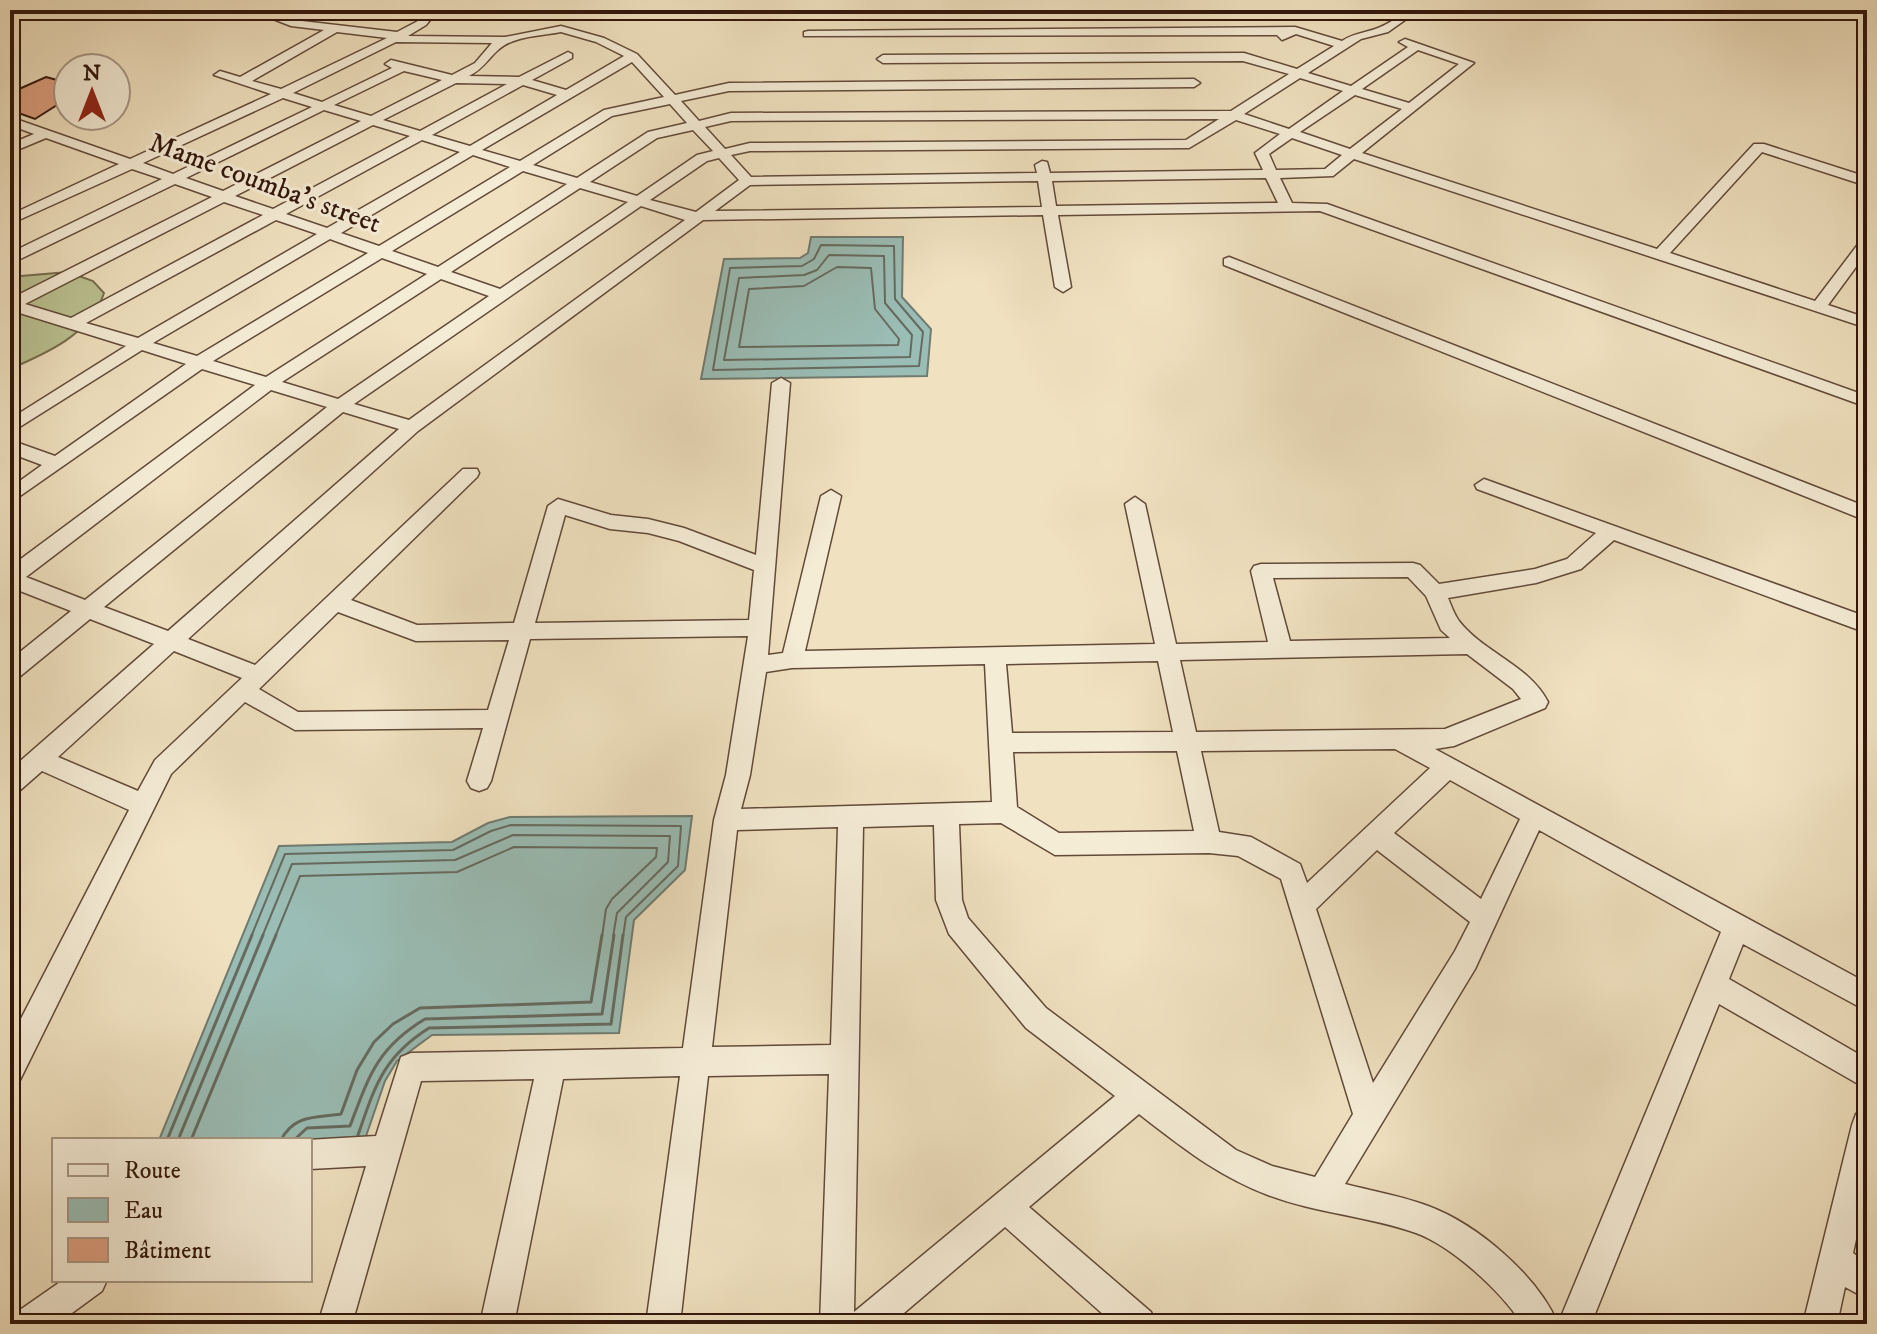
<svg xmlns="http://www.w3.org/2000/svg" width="1877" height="1334" viewBox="0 0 1877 1334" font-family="'IM FELL DW Pica',serif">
  <rect width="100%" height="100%" fill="#f0e1c0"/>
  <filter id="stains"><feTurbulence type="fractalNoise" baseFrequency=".0025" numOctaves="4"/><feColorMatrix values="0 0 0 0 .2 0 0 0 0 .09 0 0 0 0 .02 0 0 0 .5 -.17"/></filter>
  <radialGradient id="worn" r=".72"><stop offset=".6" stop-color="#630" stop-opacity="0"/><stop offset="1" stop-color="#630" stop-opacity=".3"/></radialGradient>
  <path fill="#bbc292" stroke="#766c4f" stroke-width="2" d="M 68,272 L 93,281 L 104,293 C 91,334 47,353 10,369 L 10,280 L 21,276 Z"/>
  <path fill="#9abdb5" stroke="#707b71" stroke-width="2" d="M 811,237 L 903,237 L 902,297 L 931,329 L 927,376 L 701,379 L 724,259 L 800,258 L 808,253 Z
    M 692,816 L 685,870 L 634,920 L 619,1033 L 432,1035 L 397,1061 L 385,1081 L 363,1145 L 310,1140 L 159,1140 L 279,846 L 452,842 L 488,823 L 510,817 Z"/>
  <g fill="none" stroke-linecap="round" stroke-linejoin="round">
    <path stroke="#666a60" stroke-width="2" d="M 821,245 L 894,246 L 895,299 L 923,332 L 919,366 L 713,370 L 730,268 L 802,266 L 814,259 Z
      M 829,255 L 884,256 L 885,303 L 912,335 L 910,357 L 724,360 L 739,278 L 804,275 L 817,270 Z
      M 837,267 L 871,268 L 875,309 L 899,339 L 898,345 L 739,347 L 749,289 L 804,286 Z
      M 251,937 L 285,854 L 453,850 L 491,831 L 511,825 L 681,826 L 678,866 L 626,917 L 623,937
      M 262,937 L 292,864 L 455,860 L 513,835 L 670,836 L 668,862 L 617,913 L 613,937
      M 275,937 L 300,876 L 457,872 L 514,847 L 657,848 L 656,857 L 612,899 L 606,909 L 602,937"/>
    <path stroke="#666a60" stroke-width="3" d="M 358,1135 C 375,1086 383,1057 429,1028 L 611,1024 L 623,935
      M 167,1140 L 252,935
      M 178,1140 L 263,935
      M 191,1140 L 276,935
      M 281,1140 C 294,1114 316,1118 341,1114 L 357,1070 L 374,1042 L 393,1024 L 420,1008 L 591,1002 L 602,935
      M 294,1140 L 307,1128 L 350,1126 C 369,1076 377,1048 425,1019 L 602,1014 L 614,935"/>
  </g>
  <path fill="#dc9f7f" stroke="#32170c" stroke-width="2" d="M 46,77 L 68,83 L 68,98 L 35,119 L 10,110 L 10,93 Z"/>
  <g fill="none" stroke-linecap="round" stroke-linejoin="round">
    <g stroke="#624a39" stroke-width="3">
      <path id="street" d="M 269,10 L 279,10 L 278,14 L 293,20 L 397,32 L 418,21 L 427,10 L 438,10 L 426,25 L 408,36 L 505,37 L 561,26 L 604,38 L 637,54 L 675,95 L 729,83 L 1194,79 L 1200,83 L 1194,87 L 729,91 L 681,101 L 699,121 L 731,113 L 1231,111 L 1289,74 L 1243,61 L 883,63 L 877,59 L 883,55 L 1244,53 L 1297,69 L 1334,46 L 1296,34 L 1282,40 L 1277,35 L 804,36 L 804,32 L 808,31 L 1295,27 L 1342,41 C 1354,33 1365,33 1378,28 C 1395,22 1401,10 1419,10 L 1388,32 L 1361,39 L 1308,73 L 1351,86 L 1408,47 L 1399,42 L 1405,39 L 1474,63 L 1362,153 L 1657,249 L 1754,144 L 1764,144 L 1867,177 L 1867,186 L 1762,152 L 1670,253 L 1815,301 L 1862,239 L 1867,238 L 1867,252 L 1828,305 L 1867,318 L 1867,328 L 1354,159 L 1333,176 L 1280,178 L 1292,203 L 1327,204 L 1867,396 L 1867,407 L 1320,211 L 1058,215 L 1071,287 L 1063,292 L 1055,287 L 1043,215 L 703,220 L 418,431 L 188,639 L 255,665 L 463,469 L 477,469 L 479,473 L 477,477 L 351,600 L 417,625 L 514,623 L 548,506 L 558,499 L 611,515 L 648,519 L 684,528 L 756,555 L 772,383 L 781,378 L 790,383 L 768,655 L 783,653 L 821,496 L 831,490 L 841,496 L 805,651 L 1155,644 L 1125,504 L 1135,497 L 1145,504 L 1176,644 L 1268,642 L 1251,571 L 1254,566 L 1261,564 L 1413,563 L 1420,565 L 1439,584 L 1535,569 L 1567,559 L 1596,533 L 1477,489 L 1475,485 L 1484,479 L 1867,617 L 1867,633 L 1614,540 L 1581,569 L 1536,583 L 1448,598 C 1451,605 1454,614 1459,621 C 1484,653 1529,665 1548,702 L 1545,708 L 1454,746 L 1435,749 L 1867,983 L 1867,1011 L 1743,944 L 1729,979 L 1867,1059 L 1867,1089 L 1719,1004 L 1591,1324 L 1522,1324 C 1502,1292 1452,1246 1416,1233 C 1368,1216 1315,1213 1268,1195 C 1216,1175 1182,1147 1139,1114 L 1029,1207 L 1151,1312 L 1156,1324 L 1114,1324 L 1005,1227 L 891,1324 L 820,1324 L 829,1074 L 708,1076 L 680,1324 L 646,1324 L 680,1076 L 563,1079 L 514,1324 L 480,1324 L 534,1079 L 421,1081 L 352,1324 L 318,1324 L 366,1166 L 310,1169 L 310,1140 L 307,1140 L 376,1136 L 401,1057 L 411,1053 L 683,1048 L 714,820 L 726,775 L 748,636 L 530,639 L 491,781 L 487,788 L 479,791 L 471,788 L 467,781 L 483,728 L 295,730 L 245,702 L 171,774 L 20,1080 L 10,1084 L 10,1040 L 129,810 L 42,771 L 18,792 L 10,795 L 10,770 L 154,644 L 90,619 L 18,678 L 10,681 L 10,660 L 71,611 L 10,587 L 10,567 L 255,385 L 202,369 L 10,503 L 10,488 L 42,465 L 10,453 L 10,440 L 55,456 L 186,364 L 142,350 L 10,433 L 10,419 L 126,346 L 10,310 L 10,299 L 212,197 L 175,184 L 10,264 L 10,253 L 162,179 L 132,169 L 10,224 L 10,215 L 119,164 L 46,138 L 10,153 L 10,144 L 34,134 L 10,125 L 10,117 L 130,159 L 271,94 L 214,75 L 220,71 L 240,77 L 324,30 L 291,26 L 268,17 ZM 337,32 L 387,38 L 281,89 L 252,81 ZM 561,32 L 596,42 L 624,56 L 566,90 L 532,80 L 572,58 L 572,54 L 568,52 L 519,77 L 469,76 C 483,69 487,60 498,50 C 512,36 542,36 561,32 ZM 396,42 L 492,43 L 475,63 L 452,75 L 391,60 L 385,64 L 392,68 L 322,102 L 293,93 ZM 1418,50 L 1459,64 L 1409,103 L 1362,89 ZM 632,62 L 664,97 L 604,110 L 520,161 L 482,150 ZM 404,71 L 442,80 L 371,116 L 334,105 ZM 1300,78 L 1343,91 L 1289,129 L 1244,114 ZM 456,83 L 507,84 L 420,131 L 383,120 ZM 523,85 L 557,95 L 470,146 L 432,135 ZM 1355,95 L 1402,109 L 1350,149 L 1300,132 ZM 283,98 L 312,107 L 173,174 L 143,163 ZM 670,104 L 687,123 L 648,132 L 577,178 L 533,165 L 612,116 ZM 324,110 L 361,121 L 223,191 L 186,178 ZM 1219,119 L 1186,140 L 750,143 L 725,149 L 705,127 L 731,121 ZM 1236,120 L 1280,134 L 1255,153 L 1263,170 L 1050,173 L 1047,162 L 1042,161 L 1035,165 L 1037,173 L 751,177 L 731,155 L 750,151 L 1189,148 ZM 373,125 L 410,136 L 273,209 L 235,196 ZM 693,130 L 713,151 L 697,155 L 637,196 L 590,182 L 657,138 ZM 1292,138 L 1342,155 L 1325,169 L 1276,170 L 1269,154 ZM 422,140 L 460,152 L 327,228 L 286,214 ZM 473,155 L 510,167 L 379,246 L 341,233 ZM 719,158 L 739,180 L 696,212 L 650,200 L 707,161 ZM 523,171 L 567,184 L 438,267 L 392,251 ZM 1266,178 L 1278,203 L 1056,206 L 1052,181 ZM 1038,181 L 1042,207 L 715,211 L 750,185 ZM 580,188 L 628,202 L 500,289 L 451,272 ZM 224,202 L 263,215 L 71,318 L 25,304 ZM 641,206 L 685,220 L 409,420 L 354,404 ZM 276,220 L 317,234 L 138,338 L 86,323 ZM 330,239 L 368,253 L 197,356 L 153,343 ZM 382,258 L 427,274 L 266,377 L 213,361 ZM 441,279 L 489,296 L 338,399 L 282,382 ZM 271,390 L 327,407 L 85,600 L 26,577 ZM 343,412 L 399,429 L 168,631 L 104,607 ZM 565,515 L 610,529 L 648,533 L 679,541 L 754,570 L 749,620 L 535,623 ZM 1408,577 L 1426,596 L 1441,630 L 1450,638 L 1290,641 L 1273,578 ZM 338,612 L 416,641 L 509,640 L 488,710 L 298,712 L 259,689 ZM 174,651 L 242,678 L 155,760 L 138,791 L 58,757 ZM 1467,654 L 1513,689 L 1521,699 L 1445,729 L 1196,732 L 1180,660 ZM 1158,661 L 1173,732 L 1012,733 L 1006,664 ZM 985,664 L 992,802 L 741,809 L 750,775 L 766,672 L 792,668 ZM 1395,749 L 1430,768 L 1307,883 L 1300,864 L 1251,837 L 1219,832 L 1201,751 ZM 1177,751 L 1194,831 L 1059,833 L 1017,807 L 1013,752 ZM 1450,780 L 1520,819 L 1481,899 L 1394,833 ZM 1001,823 L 1055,855 L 1209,853 L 1238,856 L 1281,879 L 1353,1114 L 1315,1177 L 1272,1166 L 1236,1150 L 1046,1008 L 968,918 L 962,900 L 959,824 ZM 934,825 L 936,900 L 949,934 L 1026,1028 L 1115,1096 L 854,1312 L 863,827 ZM 838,827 L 831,1045 L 712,1047 L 737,830 ZM 1539,830 L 1721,932 L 1558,1324 C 1538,1276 1477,1224 1428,1206 C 1402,1196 1372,1191 1345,1184 L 1475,969 ZM 1377,850 L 1470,922 L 1455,951 L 1373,1083 L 1316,909 Z
        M 979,10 L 1077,10 L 1072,13 L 1013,18 Z
        M 1163,10 L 1295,10 L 1290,13 L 1168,13 Z
        M 1229,257 L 1867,507 L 1867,521 L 1224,265 L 1224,259 Z
        M 1867,1110 L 1867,1190 L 1853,1253 L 1867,1263 L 1867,1299 L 1845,1287 L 1837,1324 L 1803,1324 L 1852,1125 L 1856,1114 Z
        M 63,1280 L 107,1280 L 102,1291 L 57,1324 L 12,1324 L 17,1312 Z"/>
    </g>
    <use href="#street" fill="#f5ecd6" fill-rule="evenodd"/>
  </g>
  <g text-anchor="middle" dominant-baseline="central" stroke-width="6" stroke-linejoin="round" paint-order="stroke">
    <g font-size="28" fill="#32170c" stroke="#f5ecd6">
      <text transform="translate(265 183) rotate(20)">Mame coumba's street</text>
    </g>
  </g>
  <rect width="1877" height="1334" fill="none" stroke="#f0e1c0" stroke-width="40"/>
  <rect x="12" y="12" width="1853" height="1310" fill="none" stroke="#32170c" stroke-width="4"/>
  <rect x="20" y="20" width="1837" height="1294" fill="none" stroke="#32170c" stroke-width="2"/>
  <rect x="52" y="1138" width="260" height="144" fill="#f5ecd6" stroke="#a79785" stroke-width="2"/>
  <rect x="68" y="1164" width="40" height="12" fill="#f5ecd6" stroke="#a79785" stroke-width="2"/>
  <text x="124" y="1178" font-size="24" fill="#32170c">Route</text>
  <rect x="68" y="1198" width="40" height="24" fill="#9abdb5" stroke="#a79785" stroke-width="2"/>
  <text x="124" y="1218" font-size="24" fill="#32170c">Eau</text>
  <rect x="68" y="1238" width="40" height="24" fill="#dc9f7f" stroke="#a79785" stroke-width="2"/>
  <text x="124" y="1258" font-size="24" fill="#32170c">Bâtiment</text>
  <g transform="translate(92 92)"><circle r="38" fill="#f5ecd6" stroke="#a79785" stroke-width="2"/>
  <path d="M0-6L14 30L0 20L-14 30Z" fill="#8f2418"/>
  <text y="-12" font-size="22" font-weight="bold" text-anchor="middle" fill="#32170c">N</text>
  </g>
  <rect width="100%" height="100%" filter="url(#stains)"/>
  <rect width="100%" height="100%" fill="url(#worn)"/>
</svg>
